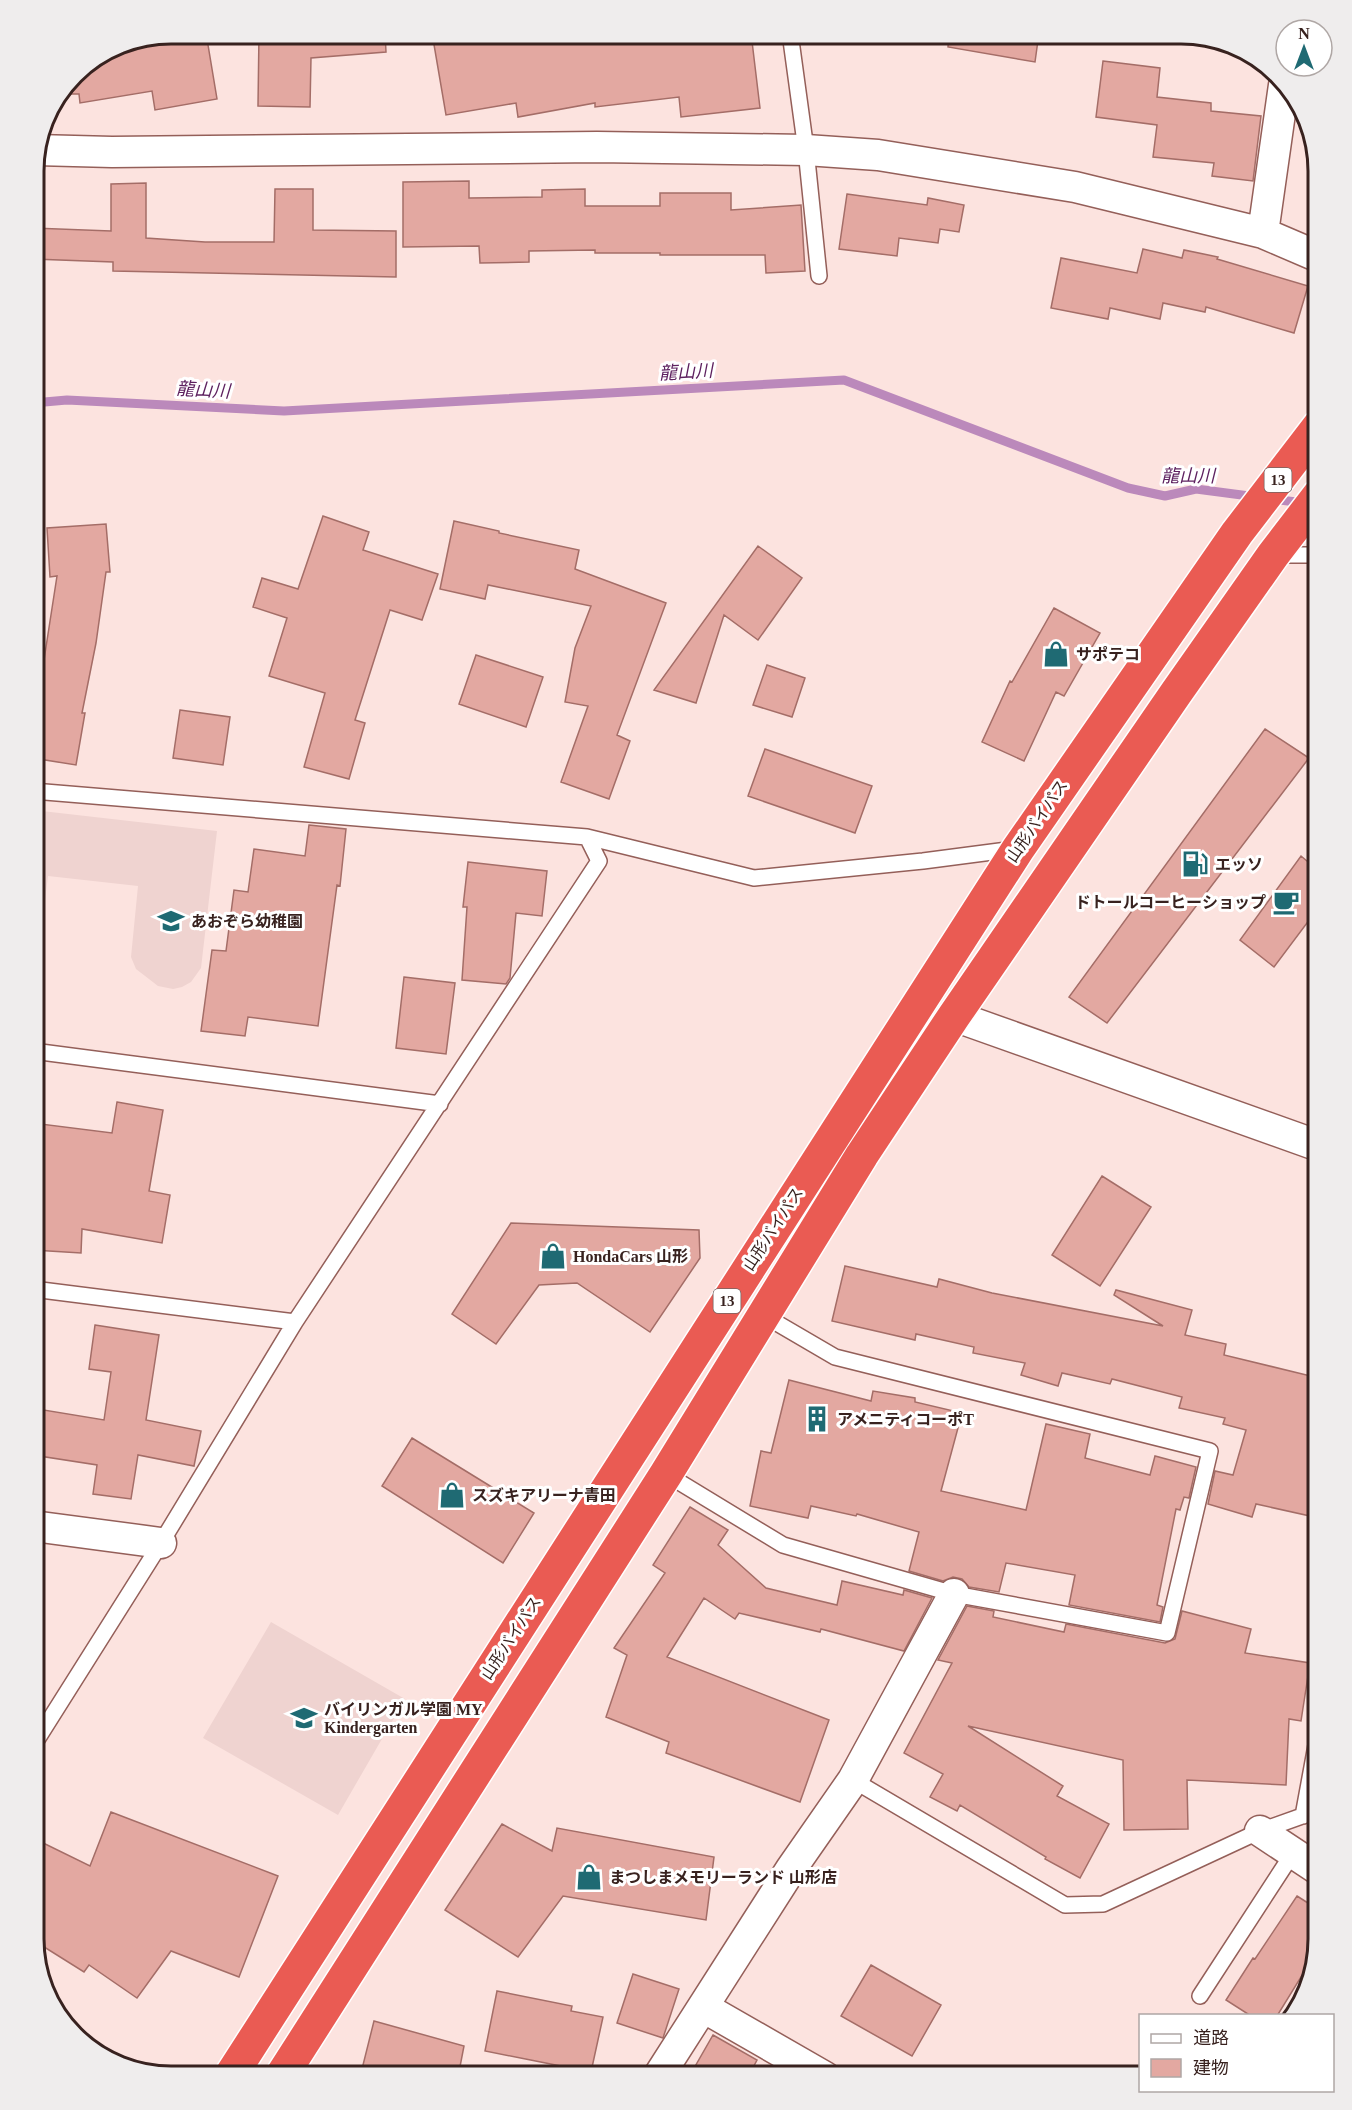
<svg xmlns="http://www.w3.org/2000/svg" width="1352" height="2110" viewBox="0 0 1352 2110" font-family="'Times New Roman','Noto Sans JP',serif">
  <rect width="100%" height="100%" fill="#fce3df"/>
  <path fill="#efd3d0" d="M 33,810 L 217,831 L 201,968 L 191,982 L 182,987 L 173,989 L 158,986 L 136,969 L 131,957 L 138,886 L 48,876 L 33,994 Z
    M 271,1622 L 405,1699 L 338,1815 L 203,1738 Z"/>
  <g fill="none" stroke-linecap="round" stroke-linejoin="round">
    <path stroke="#bb89bb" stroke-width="9" d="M 33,403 L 67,400 L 284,411 L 844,380 L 1128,488 L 1165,496 L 1196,489 L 1257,497
      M 1271,499 L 1305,503"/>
  </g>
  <path fill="#e3a8a1" stroke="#a46d67" stroke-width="1.5" d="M 170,33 L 206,33 L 217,99 L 155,110 L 152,91 L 80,103 L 79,94 L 59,94 L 74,72 L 104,52 L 142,46 L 141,39 Z
    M 259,33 L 385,33 L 386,52 L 311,58 L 310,107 L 258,106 Z
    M 432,33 L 751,33 L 760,108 L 681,117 L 679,97 L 595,107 L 595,103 L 518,117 L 516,103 L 446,115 Z
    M 949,33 L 1039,33 L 1035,62 L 948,47 Z
    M 1103,61 L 1160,68 L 1157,97 L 1211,103 L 1211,111 L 1261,116 L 1253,181 L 1212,176 L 1214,163 L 1153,157 L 1157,125 L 1096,117 Z
    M 469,181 L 469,198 L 542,197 L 542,190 L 585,189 L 585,206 L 660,206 L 660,193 L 731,193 L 731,210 L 801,205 L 805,271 L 766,273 L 765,255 L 660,255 L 660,253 L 595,253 L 595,250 L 529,251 L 529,262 L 480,263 L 479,246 L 403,247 L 403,182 Z
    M 146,183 L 146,238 L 205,242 L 274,242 L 275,189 L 313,189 L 313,230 L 396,231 L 396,277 L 113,271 L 113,262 L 33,259 L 33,228 L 111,231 L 111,184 Z
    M 847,194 L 927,205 L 928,198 L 964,205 L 959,232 L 940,229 L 938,243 L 899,238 L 897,256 L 839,249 Z
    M 1143,249 L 1182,258 L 1184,250 L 1218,257 L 1217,259 L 1308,286 L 1294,333 L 1206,307 L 1205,312 L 1163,303 L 1160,319 L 1110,308 L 1108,319 L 1051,308 L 1061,258 L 1137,273 Z
    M 323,516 L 369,532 L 363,550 L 438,574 L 422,620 L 390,610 L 355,720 L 365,723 L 349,779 L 304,767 L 325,693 L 269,676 L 287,618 L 253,607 L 262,578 L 298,589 Z
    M 454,521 L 499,531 L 499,533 L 579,550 L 575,569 L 666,603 L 617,735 L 630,741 L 609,799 L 561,782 L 588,706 L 565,702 L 575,648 L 591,606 L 488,585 L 485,599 L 440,589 Z
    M 106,524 L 110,572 L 106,572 L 96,643 L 82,713 L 85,713 L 76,765 L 33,758 L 33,704 L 37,705 L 57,576 L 50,577 L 47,528 Z
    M 758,546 L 802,578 L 758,640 L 724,615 L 696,703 L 654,690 Z
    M 1054,608 L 1100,633 L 1064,696 L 1056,692 L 1024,761 L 982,742 L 1010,681 L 1012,682 Z
    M 476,655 L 543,677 L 526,727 L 459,704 Z
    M 767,665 L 805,678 L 792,717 L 753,705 Z
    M 180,710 L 230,717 L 223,765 L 173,758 Z
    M 1265,729 L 1309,758 L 1107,1023 L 1069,997 Z
    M 765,749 L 872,786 L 855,833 L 748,796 Z
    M 309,825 L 346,829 L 340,886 L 337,885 L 318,1026 L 248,1017 L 245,1036 L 201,1031 L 212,950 L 226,951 L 234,890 L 248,892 L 254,849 L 305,856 Z
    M 1301,856 L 1319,871 L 1319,907 L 1274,967 L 1240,940 Z
    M 468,862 L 547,871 L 542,916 L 516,913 L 510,978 L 506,984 L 462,980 L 467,907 L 463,907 Z
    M 404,977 L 455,983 L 446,1054 L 396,1048 Z
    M 117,1102 L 163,1110 L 149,1191 L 170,1195 L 162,1243 L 82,1229 L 81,1253 L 33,1250 L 33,1123 L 112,1133 Z
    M 1102,1176 L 1151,1207 L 1100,1286 L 1052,1255 Z
    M 511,1223 L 699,1230 L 700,1258 L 650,1332 L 577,1283 L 539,1285 L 496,1344 L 452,1314 Z
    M 845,1266 L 937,1287 L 939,1279 L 992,1293 L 1163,1326 L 1114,1295 L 1116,1290 L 1192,1310 L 1185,1335 L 1226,1344 L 1224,1355 L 1319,1378 L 1319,1518 L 1256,1504 L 1252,1517 L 1208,1504 L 1215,1471 L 1233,1475 L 1246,1430 L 1223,1424 L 1225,1418 L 1179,1408 L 1182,1397 L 1112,1379 L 1110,1384 L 1062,1373 L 1058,1386 L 1021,1375 L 1025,1363 L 973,1353 L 974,1347 L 916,1334 L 915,1340 L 832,1321 Z
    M 95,1325 L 159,1335 L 146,1420 L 201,1431 L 194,1466 L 138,1455 L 131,1499 L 93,1494 L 97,1465 L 33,1455 L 38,1409 L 104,1420 L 111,1372 L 89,1369 Z
    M 789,1380 L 871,1401 L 873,1391 L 915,1398 L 915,1402 L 962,1413 L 941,1491 L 1026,1510 L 1046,1424 L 1090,1434 L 1085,1458 L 1150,1475 L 1155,1456 L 1196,1467 L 1189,1498 L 1184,1497 L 1180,1510 L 1176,1509 L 1157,1605 L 1163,1607 L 1160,1622 L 1069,1605 L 1075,1575 L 1006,1563 L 999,1592 L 969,1587 L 962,1579 L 953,1577 L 943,1581 L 909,1571 L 919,1532 L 857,1514 L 856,1516 L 811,1506 L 808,1518 L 750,1506 L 761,1451 L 771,1453 Z
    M 412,1438 L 534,1513 L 503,1563 L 382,1486 Z
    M 690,1507 L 728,1530 L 718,1545 L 766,1588 L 837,1605 L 842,1581 L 903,1595 L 904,1590 L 932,1598 L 904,1651 L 821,1629 L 820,1632 L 739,1613 L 735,1619 L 704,1598 L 667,1657 L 829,1720 L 800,1802 L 666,1753 L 669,1742 L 606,1717 L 627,1655 L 614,1648 L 665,1573 L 653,1565 Z
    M 967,1606 L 994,1611 L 993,1617 L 1064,1632 L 1066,1624 L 1165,1643 L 1175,1639 L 1182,1611 L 1251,1629 L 1245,1653 L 1310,1663 L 1301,1721 L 1289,1719 L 1286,1785 L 1187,1780 L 1188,1829 L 1124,1830 L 1123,1760 L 968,1726 L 1063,1786 L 1057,1796 L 1109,1824 L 1080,1878 L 1045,1859 L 1046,1857 L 960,1805 L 957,1811 L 930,1797 L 943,1774 L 904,1753 L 952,1663 L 938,1660 Z
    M 111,1812 L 278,1876 L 239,1977 L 171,1951 L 137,1998 L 89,1965 L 84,1972 L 33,1940 L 33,1838 L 90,1866 Z
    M 502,1824 L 552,1851 L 557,1828 L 714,1857 L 706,1920 L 563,1896 L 518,1957 L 445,1910 Z
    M 1297,1896 L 1319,1910 L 1319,1940 L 1314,1956 L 1277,2016 L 1251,2016 L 1226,2000 L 1253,1958 L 1255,1959 Z
    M 871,1965 L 941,2005 L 912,2056 L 841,2016 Z
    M 633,1974 L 679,1989 L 663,2038 L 617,2023 Z
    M 497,1991 L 572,2006 L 571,2011 L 603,2017 L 591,2072 L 485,2051 Z
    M 374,2021 L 464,2046 L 458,2077 L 360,2077 Z
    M 713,2035 L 757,2060 L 748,2077 L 689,2077 Z"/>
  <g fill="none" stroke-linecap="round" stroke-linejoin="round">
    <g stroke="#945f59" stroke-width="18">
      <path id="lane" d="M 790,33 L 806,150 L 819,276
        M 1273,555 L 1319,555
        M 33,791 L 587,837 L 754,878 L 923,861 L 1015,849
        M 33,1051 L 440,1104
        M 33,1289 L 295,1322
        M 666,1474 L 783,1545 L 954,1594 L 1167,1633 L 1210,1451 L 835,1357 L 763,1315
        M 33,1746 L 161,1543 L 295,1322 L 599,861 L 587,837
        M 853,1780 L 1065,1905 L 1103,1904 L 1260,1831 L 1319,1810
        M 1303,1816 L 1319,1729
        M 1200,1996 L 1293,1853"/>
    </g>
    <g stroke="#945f59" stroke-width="33">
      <path id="street" d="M 36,150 L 112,152 L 597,147 L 806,150 L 878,155 L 1075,187 L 1263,233 L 1319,257
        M 1263,233 L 1284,85
        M 954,1016 L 1319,1146
        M 33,1526 L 161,1543
        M 1260,1831 L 1319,1870
        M 703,2007 L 825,2077
        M 658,2077 L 791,1869 L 853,1780 L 954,1594"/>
    </g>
    <g stroke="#fff" stroke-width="36">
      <path id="highway" d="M 230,2077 L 1018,849 L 1237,533 L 1319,426
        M 281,2077 L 666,1474 L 862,1155 L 954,1016 L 1176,693 L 1273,555 L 1319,495"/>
    </g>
    <use href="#lane" stroke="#fff" stroke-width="15"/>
    <use href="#street" stroke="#fff" stroke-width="30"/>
    <use href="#highway" stroke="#ea5b53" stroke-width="33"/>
  </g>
  <defs>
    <g id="shop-bare" transform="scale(2.07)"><path d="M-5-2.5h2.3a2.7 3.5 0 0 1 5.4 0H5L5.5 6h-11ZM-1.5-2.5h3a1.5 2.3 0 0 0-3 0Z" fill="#1f6a73" stroke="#fff" stroke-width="2.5" paint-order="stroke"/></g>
    <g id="fuel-bare" transform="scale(2.07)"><path d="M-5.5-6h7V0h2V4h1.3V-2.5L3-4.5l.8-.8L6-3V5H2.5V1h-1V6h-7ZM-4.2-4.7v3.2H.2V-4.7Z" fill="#1f6a73" stroke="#fff" stroke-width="2.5" paint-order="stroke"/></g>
    <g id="cafe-bare" transform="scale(2.07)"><path d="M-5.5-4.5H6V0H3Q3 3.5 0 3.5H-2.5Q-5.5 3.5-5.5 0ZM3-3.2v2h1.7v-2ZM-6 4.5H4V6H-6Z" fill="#1f6a73" stroke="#fff" stroke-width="2.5" paint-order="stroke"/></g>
    <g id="school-bare" transform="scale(2.07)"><path d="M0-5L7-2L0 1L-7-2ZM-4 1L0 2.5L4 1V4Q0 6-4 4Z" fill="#1f6a73" stroke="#fff" stroke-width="2.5" paint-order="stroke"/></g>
    <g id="building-bare" transform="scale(2.07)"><path d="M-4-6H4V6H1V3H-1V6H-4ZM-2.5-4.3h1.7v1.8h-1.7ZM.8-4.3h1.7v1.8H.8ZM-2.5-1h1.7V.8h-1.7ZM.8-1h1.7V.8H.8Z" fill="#1f6a73" stroke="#fff" stroke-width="2.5" paint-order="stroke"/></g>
  </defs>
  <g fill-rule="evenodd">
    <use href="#shop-bare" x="1056" y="654"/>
    <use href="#fuel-bare" x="1195" y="864"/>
    <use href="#cafe-bare" x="1286" y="902"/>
    <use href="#school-bare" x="171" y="921"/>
    <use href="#shop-bare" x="553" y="1256"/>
    <use href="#building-bare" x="817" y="1419"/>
    <use href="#shop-bare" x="452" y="1495"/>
    <use href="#school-bare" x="304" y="1718"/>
    <use href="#shop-bare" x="589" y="1877"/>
  </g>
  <g text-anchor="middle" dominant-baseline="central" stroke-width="6" stroke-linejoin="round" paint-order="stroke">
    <g fill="#fff" stroke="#746462" stroke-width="1.5">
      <rect x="1264.5" y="468" width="27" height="24" rx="4.5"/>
      <rect x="713.5" y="1289" width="27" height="24" rx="4.5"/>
    </g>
    <g font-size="15" font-weight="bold" fill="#38221f">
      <text x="1278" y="480">13</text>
      <text x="727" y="1301">13</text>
    </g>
    <g font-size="16" font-weight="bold" fill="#38221f" stroke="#fff" text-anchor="start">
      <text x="1076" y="654">サポテコ</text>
      <text x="1215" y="864">エッソ</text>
      <text x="1266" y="902" text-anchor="end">ドトールコーヒーショップ</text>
      <text x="191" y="921">あおぞら幼稚園</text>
      <text x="573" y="1256">HondaCars 山形</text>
      <text x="837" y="1419">アメニティコーポT</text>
      <text x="472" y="1495">スズキアリーナ青田</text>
      <text x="324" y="1709">バイリンガル学園 MY<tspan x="324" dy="18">Kindergarten</tspan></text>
      <text x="609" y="1877">まつしまメモリーランド 山形店</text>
    </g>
    <g font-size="16" fill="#38221f" stroke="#fff">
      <text transform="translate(1037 821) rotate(-56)">山形バイパス</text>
      <text transform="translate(773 1229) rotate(-57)">山形バイパス</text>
      <text transform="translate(511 1638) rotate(-57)">山形バイパス</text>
    </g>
    <g font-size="18" font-style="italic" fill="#5e2260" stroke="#fff">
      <text transform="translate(686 372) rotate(-3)">龍山川</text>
      <text transform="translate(203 390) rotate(3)">龍山川</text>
      <text x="1188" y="476">龍山川</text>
    </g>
  </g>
  <path d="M0 0H1352V2110H0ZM171 44H1181A127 127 0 0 1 1308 171V1939A127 127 0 0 1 1181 2066H171A127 127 0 0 1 44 1939V171A127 127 0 0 1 171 44Z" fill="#efeded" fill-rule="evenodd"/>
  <path fill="none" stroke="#38221f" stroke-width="3" d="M171 44H1181A127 127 0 0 1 1308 171V1939A127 127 0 0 1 1181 2066H171A127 127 0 0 1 44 1939V171A127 127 0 0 1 171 44Z"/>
  <rect x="1139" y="2014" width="195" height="78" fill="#ffffff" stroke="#afa7a5" stroke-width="1.5"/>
  <rect x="1151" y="2034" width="30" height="9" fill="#ffffff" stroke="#afa7a5" stroke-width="1.5"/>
  <text x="1193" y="2044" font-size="18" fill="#38221f">道路</text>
  <rect x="1151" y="2059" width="30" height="18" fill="#e3a8a1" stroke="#afa7a5" stroke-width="1.5"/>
  <text x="1193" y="2074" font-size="18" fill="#38221f">建物</text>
  <g transform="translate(1304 48)"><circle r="28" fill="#ffffff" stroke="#afa7a5" stroke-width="1.5"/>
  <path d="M0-4.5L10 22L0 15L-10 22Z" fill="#1f6a73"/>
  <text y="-9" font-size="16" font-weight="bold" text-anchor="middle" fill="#38221f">N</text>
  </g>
</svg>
